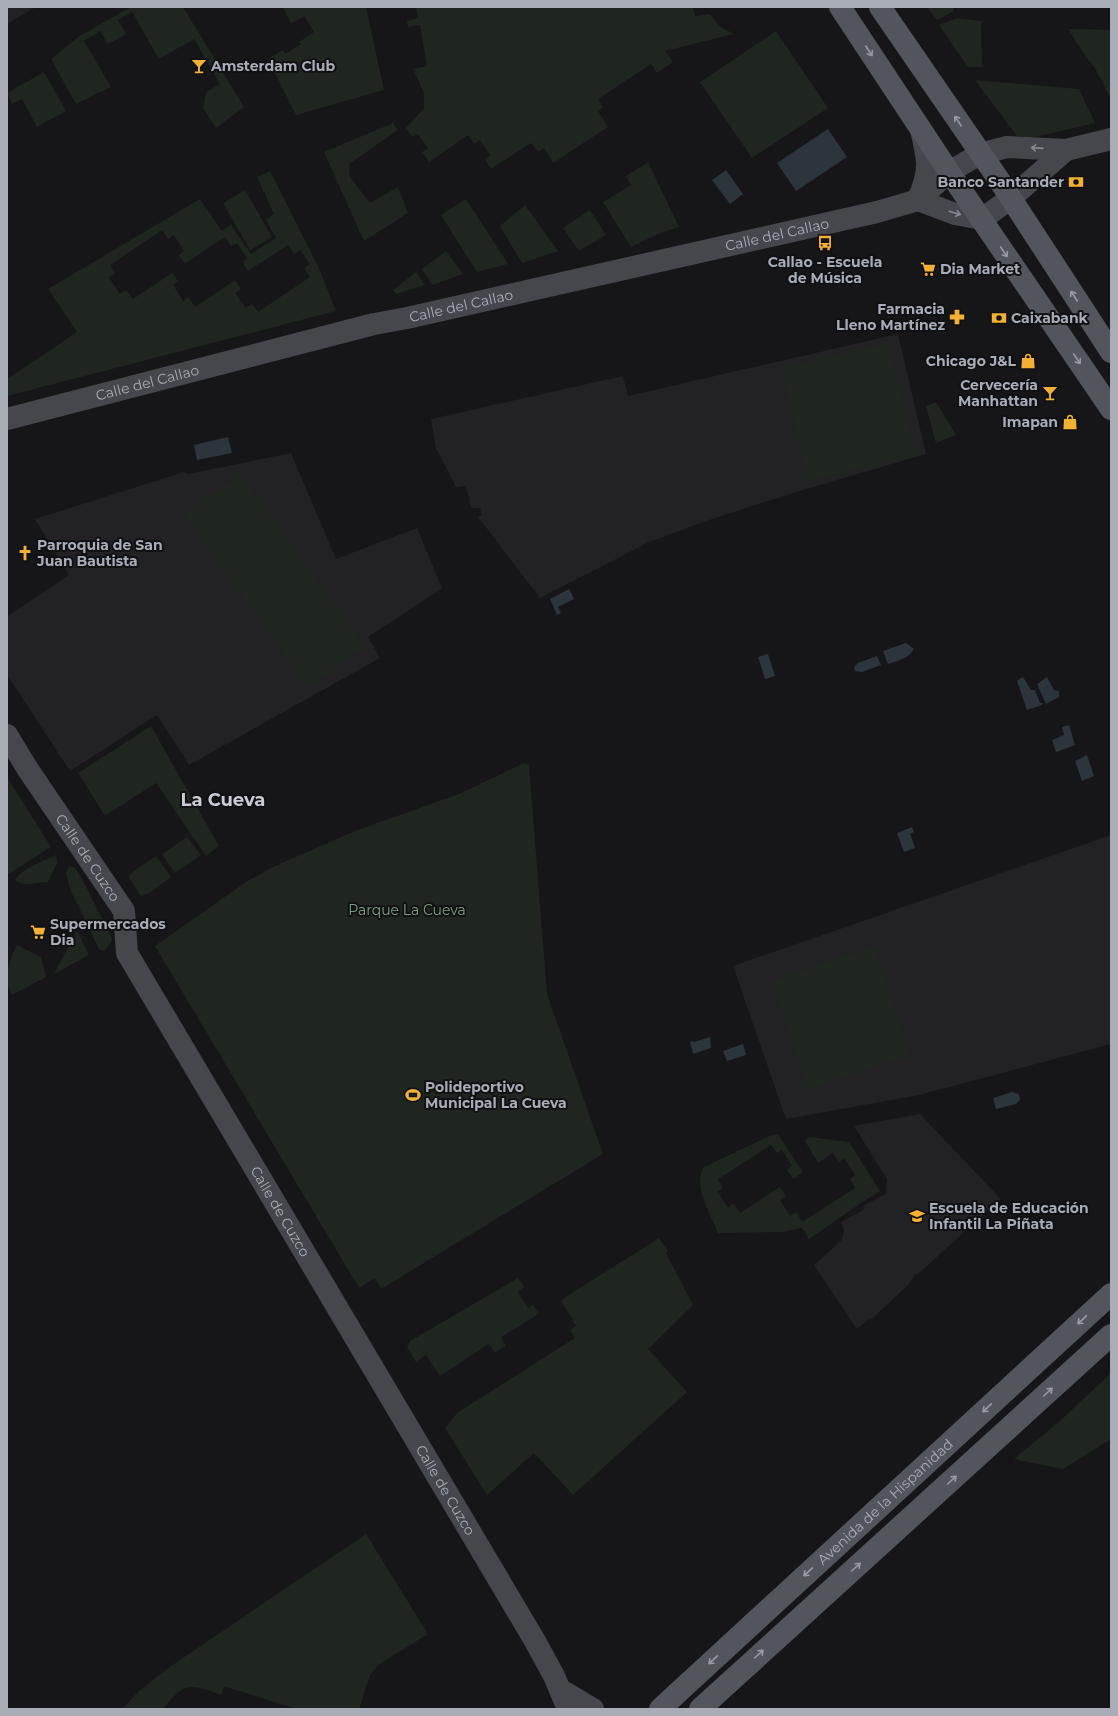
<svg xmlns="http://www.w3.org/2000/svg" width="1118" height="1716" viewBox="0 0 1118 1716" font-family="Montserrat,sans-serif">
  <rect width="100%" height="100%" fill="#161618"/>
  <path fill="#222225" d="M 7,7 L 36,7 L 7,24 Z
    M 898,334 L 926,454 L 796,492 L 712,519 L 649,542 L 540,598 L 478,517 L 482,515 L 480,508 L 472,508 L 469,502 L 470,499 L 465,486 L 456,487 L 436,448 L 431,419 L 623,376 L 628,396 Z
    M 291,453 L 336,559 L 417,528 L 442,588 L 368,637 L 380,658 L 189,765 L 157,715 L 70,771 L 7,675 L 7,617 L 69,575 L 35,519 L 184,472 L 188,474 Z
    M 1111,835 L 1111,1044 L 919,1095 L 786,1119 L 733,966 Z
    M 920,1114 L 1001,1199 L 918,1274 L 915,1274 L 909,1284 L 872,1319 L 870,1318 L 857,1329 L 814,1265 L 842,1240 L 844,1230 L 841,1222 L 864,1210 L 863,1206 L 886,1194 L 887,1179 L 854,1126 Z"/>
  <path fill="#1e261f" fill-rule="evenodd" d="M 131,7 L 183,7 L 244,107 L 216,128 L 203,108 L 206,92 L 220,84 L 194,39 L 159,59 L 132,12 L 118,20 L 126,34 L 108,44 L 100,31 L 84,41 L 111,87 L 76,104 L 51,59 L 81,35 Z
    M 282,7 L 366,7 L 384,90 L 296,115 L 268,59 L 283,50 L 285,54 L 301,44 L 299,42 L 314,32 L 304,16 L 291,24 L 284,9 Z
    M 416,7 L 693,7 L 695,16 L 710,14 L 719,26 L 734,34 L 665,51 L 673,62 L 657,73 L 651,64 L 598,99 L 603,107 L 598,111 L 608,127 L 553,163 L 544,148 L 538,152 L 531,143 L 491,169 L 485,159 L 490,155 L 480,140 L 474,144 L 468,135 L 429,162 L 422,152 L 428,148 L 418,134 L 412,137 L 406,128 L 424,108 L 424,93 L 413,69 L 427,66 L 420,25 L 408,27 L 407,21 L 418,18 Z
    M 927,7 L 954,7 L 954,11 L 937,20 Z
    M 957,18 L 981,21 L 982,67 L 968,67 L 939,25 Z
    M 1068,29 L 1111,30 L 1111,99 L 1095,68 L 1086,57 Z
    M 776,31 L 828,108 L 752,158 L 700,82 Z
    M 44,72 L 66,111 L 37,127 L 22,99 L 12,104 L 7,93 Z
    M 975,80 L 1079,89 L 1095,123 L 1032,138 L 1017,136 Z
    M 393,123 L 398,130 L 349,164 L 350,177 L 370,203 L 398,187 L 408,213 L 364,241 L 324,152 Z
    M 648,162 L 679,227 L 660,233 L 631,247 L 603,202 L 631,185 L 626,176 Z
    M 270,171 L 318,266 L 336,311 L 7,396 L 7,379 L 77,332 L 48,289 L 200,199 L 222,231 L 231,225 L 251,254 L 276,238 L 266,220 L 274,214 L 257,177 ZM 162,230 L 168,239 L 174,235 L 184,251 L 179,255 L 185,264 L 225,237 L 231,246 L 237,243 L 247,258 L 242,262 L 248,271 L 288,245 L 294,254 L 300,250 L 310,264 L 304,268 L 310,277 L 258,312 L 252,304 L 246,308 L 235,293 L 241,289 L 235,280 L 195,307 L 188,297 L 183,301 L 173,285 L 178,281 L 172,273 L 133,299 L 126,290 L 120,294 L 109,278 L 115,274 L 110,265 Z
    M 245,190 L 272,237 L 250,250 L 223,203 Z
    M 466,199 L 508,264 L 477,272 L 441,215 Z
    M 525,205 L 558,251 L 522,263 L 500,226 Z
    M 590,210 L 606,235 L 579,251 L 563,228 Z
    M 446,251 L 463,274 L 432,285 L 422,269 Z
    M 416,272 L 425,285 L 396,294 L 393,290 Z
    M 888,343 L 916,455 L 808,481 L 781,369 Z
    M 936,402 L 956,435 L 936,443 L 926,406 Z
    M 240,474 L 365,647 L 309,687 L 184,515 Z
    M 151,726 L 219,846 L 206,856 L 156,783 L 105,816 L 78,773 Z
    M 524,763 L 529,765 L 547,994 L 603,1154 L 381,1289 L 375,1278 L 359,1288 L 155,946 L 246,882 L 273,867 L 355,831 L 459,794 Z
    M 7,777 L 51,847 L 7,875 Z
    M 187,837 L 201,855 L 175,873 L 162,854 Z
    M 56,855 L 57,863 L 48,882 C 37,882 23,888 15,880 C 19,870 46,860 56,855 Z
    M 156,856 L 171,877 L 149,893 L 141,896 L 129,878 L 130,874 Z
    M 69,866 L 75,868 L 83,881 L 111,936 L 112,941 L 104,951 L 99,949 L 70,889 L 66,874 Z
    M 77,930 L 89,955 L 54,974 Z
    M 17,945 L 41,957 L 46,977 L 12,995 C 2,977 9,962 17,945 Z
    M 874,946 L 910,1055 L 808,1089 L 772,981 Z
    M 778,1134 L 803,1172 L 793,1179 L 787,1170 L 792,1166 L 782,1150 L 777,1153 L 771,1145 L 718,1179 L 723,1188 L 717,1192 L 728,1207 L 734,1204 L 740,1213 L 780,1187 L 786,1196 L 780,1200 L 790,1216 L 796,1212 L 802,1222 L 855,1188 L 850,1179 L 855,1175 L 844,1158 L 839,1162 L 833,1153 L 818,1163 L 805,1141 L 809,1137 L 849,1142 L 880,1191 L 861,1203 L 809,1239 L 802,1228 L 782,1232 L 718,1233 C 711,1215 692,1185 704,1167 L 767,1137 Z
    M 659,1238 L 668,1251 L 666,1253 L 693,1305 L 648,1349 L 687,1392 L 573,1495 L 534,1453 L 487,1495 L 445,1428 L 457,1413 L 575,1338 L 570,1330 L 576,1326 L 561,1300 Z
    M 518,1278 L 524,1287 L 518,1292 L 528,1308 L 533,1304 L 539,1314 L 501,1337 L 506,1346 L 495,1353 L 489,1344 L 440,1376 L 426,1355 L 416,1362 L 407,1347 L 410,1341 Z
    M 1111,1373 L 1111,1439 L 1063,1469 L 1014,1459 L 1061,1420 Z
    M 366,1534 L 428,1634 L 378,1665 L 370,1675 L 359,1709 L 296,1709 L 224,1686 L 221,1695 C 191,1683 184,1682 163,1709 L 122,1709 L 139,1691 L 171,1666 Z"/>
  <path fill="#2c353c" d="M 828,129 L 847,157 L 796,191 L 777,163 Z
    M 726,170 L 743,194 L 730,204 L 712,180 Z
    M 228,437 L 232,453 L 197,460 L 194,445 Z
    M 569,589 L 574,599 L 558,607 L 561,613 L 557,615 L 550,599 Z
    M 906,643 L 914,649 C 909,658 898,661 888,664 L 883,651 Z
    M 768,654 L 775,676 L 765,679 L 758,657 Z
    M 877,656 L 881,665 L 862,672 L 855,671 L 854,667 L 858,663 Z
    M 1023,677 L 1031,690 L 1035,690 L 1040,703 L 1043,703 L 1042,705 L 1027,710 L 1017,681 Z
    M 1047,677 L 1054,690 L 1059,691 L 1059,697 L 1046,704 L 1037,684 Z
    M 1069,725 L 1075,745 L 1056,752 L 1052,740 L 1064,735 L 1062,727 Z
    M 1087,755 L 1094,776 L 1082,781 L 1075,761 Z
    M 912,827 L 914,832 L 910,834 L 915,848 L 904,852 L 897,833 Z
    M 710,1037 L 711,1048 L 693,1054 L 690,1042 L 692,1041 L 694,1042 Z
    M 743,1044 L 746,1055 L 727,1061 L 723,1051 Z
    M 1012,1092 L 1019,1094 L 1020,1100 L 1016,1104 L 996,1109 L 993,1098 Z"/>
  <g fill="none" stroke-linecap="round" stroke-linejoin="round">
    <g stroke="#45474d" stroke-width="22">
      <path d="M 918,199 C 931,171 928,159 921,130"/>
      <path d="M 918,200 L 955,214 L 982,219 L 1011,198 L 1066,150"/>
      <path id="s1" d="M 7,419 L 374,324 L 407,318 L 877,212 L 918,200 L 949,172 L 980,154 L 1007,147 L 1066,150 L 1111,139"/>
      <path id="s2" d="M 7,735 L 27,768 L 124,911 L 127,953 L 535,1641 L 554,1676 L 568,1709"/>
      <path d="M 561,1690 L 593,1709"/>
    </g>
    <g stroke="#53555c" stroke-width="22">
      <path d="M 840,7 L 949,172 L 1111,409"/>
      <path d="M 880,7 L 999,180 L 1111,352"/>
      <path id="s3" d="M 660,1709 L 1111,1294"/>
      <path d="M 700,1709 L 1111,1335"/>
    </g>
  </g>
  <defs><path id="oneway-shaft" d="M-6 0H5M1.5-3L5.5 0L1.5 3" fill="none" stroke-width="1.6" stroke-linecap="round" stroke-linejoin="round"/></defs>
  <g stroke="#979ba6">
    <use href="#oneway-shaft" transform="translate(869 51) rotate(57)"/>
    <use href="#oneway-shaft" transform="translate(958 121) rotate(-124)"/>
    <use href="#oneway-shaft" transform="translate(1004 252) rotate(56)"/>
    <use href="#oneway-shaft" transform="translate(1074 296) rotate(-123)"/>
    <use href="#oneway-shaft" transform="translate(1077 359) rotate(56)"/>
    <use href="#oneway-shaft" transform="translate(1082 1320) rotate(137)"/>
    <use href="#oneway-shaft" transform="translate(1048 1392) rotate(-42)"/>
    <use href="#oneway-shaft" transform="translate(987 1408) rotate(137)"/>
    <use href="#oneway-shaft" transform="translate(952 1480) rotate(-42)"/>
    <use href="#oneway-shaft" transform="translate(856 1567) rotate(-42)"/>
    <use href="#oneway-shaft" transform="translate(808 1572) rotate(137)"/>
    <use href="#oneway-shaft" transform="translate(759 1654) rotate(-42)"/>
    <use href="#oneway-shaft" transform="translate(713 1660) rotate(137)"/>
  </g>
  <g stroke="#858993">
    <use href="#oneway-shaft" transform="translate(1037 148) rotate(-176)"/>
    <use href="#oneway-shaft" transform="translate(955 213) rotate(16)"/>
  </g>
  <defs>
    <g id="bar-bare" transform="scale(1.2)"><path d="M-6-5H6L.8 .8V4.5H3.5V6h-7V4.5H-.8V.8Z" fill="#f2b134" stroke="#111113" stroke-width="2.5" paint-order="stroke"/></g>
    <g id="bank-bare" transform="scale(1.2)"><path d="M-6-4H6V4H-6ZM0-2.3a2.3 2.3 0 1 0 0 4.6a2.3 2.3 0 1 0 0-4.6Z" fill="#f2b134" stroke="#111113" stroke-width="2.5" paint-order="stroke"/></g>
    <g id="bus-bare" transform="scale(1.2)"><path d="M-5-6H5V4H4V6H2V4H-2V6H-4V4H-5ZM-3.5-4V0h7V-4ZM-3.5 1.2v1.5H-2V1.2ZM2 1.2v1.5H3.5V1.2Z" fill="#f2b134" stroke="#111113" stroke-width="2.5" paint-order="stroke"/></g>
    <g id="supermarket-bare" transform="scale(1.2)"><path d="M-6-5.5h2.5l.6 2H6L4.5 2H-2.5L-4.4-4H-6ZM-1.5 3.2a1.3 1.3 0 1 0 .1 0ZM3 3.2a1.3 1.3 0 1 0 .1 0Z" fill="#f2b134" stroke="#111113" stroke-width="2.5" paint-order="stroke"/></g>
    <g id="pharmacy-bare" transform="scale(1.2)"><path d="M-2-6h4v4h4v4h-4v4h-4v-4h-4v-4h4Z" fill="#f2b134" stroke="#111113" stroke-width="2.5" paint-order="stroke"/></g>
    <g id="shop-bare" transform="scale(1.2)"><path d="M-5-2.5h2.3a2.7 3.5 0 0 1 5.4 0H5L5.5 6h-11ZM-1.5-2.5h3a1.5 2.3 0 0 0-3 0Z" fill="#f2b134" stroke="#111113" stroke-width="2.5" paint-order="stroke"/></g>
    <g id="church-bare" transform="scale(1.2)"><path d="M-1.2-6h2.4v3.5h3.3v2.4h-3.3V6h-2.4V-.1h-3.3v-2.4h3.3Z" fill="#f2b134" stroke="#111113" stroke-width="2.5" paint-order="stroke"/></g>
    <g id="stadium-bare" transform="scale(1.2)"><path d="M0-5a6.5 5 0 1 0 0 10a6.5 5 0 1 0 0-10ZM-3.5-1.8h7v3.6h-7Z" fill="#f2b134" stroke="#111113" stroke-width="2.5" paint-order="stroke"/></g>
    <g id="school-bare" transform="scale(1.2)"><path d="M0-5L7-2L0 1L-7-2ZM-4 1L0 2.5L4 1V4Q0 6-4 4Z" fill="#f2b134" stroke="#111113" stroke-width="2.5" paint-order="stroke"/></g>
  </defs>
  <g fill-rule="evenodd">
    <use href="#bar-bare" x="199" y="66"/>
    <use href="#bank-bare" x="1076" y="182"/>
    <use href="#bus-bare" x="825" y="243"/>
    <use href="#supermarket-bare" x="928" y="269"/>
    <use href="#pharmacy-bare" x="957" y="317"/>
    <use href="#bank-bare" x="999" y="318"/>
    <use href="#shop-bare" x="1028" y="361"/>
    <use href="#bar-bare" x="1050" y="393"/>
    <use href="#shop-bare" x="1070" y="422"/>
    <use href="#church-bare" x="25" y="553"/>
    <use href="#supermarket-bare" x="38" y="932"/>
    <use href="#stadium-bare" x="413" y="1095"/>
    <use href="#school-bare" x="917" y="1216"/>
  </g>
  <g text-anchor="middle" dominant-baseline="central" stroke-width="4" stroke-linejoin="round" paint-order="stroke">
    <g font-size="14" font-weight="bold" fill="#a8adb8" stroke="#111113" text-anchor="start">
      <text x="211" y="66">Amsterdam Club</text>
      <text x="1064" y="182" text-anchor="end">Banco Santander</text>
      <text x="825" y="262" text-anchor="middle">Callao - Escuela<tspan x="825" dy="16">de Música</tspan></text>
      <text x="940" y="269">Dia Market</text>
      <text x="945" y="309" text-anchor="end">Farmacia<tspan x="945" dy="16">Lleno Martínez</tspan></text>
      <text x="1011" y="318">Caixabank</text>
      <text x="1016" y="361" text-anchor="end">Chicago J&amp;L</text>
      <text x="1038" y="385" text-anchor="end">Cervecería<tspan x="1038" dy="16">Manhattan</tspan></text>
      <text x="1058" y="422" text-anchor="end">Imapan</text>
      <text x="37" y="545">Parroquia de San<tspan x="37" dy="16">Juan Bautista</tspan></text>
      <text x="50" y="924">Supermercados<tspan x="50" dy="16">Dia</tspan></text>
      <text x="425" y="1087">Polideportivo<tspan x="425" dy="16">Municipal La Cueva</tspan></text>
      <text x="929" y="1208">Escuela de Educación<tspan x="929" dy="16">Infantil La Piñata</tspan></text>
    </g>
    <g font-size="14" fill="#a8adb8" stroke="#111113">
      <text stroke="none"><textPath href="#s1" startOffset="792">Calle del Callao</textPath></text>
      <text stroke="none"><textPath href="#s1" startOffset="468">Calle del Callao</textPath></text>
      <text stroke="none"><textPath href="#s1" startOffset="145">Calle del Callao</textPath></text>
      <text stroke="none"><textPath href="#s2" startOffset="147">Calle de Cuzco</textPath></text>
      <text stroke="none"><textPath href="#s2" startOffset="554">Calle de Cuzco</textPath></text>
      <text stroke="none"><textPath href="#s2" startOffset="878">Calle de Cuzco</textPath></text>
      <text stroke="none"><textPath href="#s3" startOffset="306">Avenida de la Hispanidad</textPath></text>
    </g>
    <g font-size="14" fill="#7fa381" stroke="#111113">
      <text x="407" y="910">Parque La Cueva</text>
    </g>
    <g font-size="18" font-weight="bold" fill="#c9ccd4" stroke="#111113">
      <text x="223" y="800">La Cueva</text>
    </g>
  </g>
  <rect width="1118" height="1716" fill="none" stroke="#a8adb8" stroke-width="16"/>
</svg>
